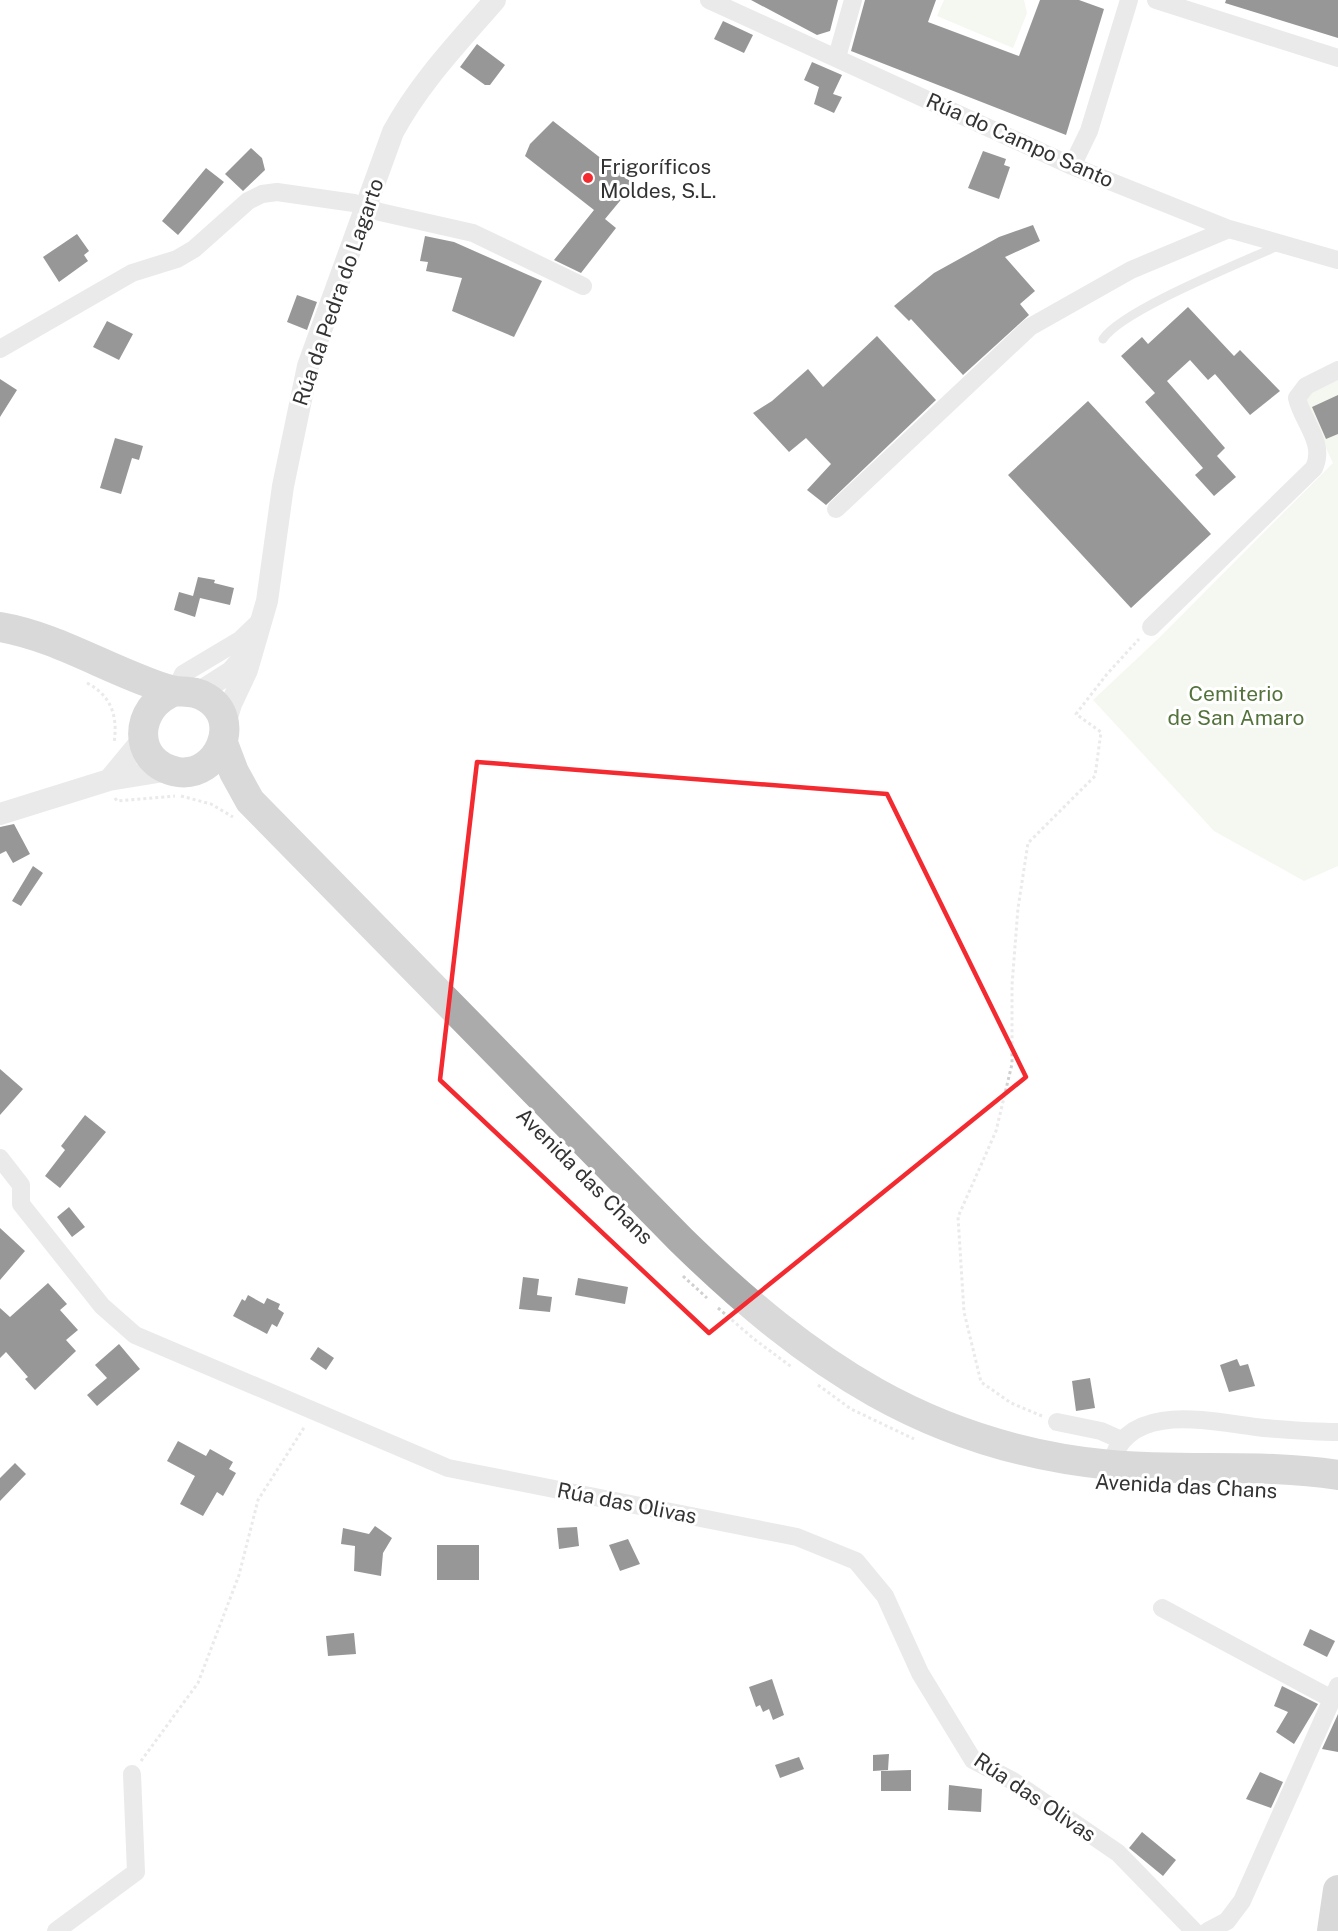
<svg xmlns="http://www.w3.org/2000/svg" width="1338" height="1931" viewBox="0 0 1338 1931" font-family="'Public Sans',sans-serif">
  <rect width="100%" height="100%" fill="#fff"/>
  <path fill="#e8f0e0" d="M 944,0 L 1024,0 L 1027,13 L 1013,48 L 937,16 Z
    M 1338,373 L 1338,866 L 1304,881 L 1214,831 L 1093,700 L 1160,637 L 1333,463 L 1303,399 Z"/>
  <path fill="#1a1a1a" d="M 751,0 L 838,0 L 830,31 L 817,35 Z
    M 865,0 L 936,0 L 928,22 L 1019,56 L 1040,0 L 1079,0 L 1104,9 L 1066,135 L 851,51 Z
    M 1226,0 L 1338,0 L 1338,38 L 1225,3 Z
    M 723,21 L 753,35 L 744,53 L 714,39 Z
    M 477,44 L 505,65 L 490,85 L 485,85 L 460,67 Z
    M 812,62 L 842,75 L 833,94 L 842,97 L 834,113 L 814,104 L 819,87 L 804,80 Z
    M 553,121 L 634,184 L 605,219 L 616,228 L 581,273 L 554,260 L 594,210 L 525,156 L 530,144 Z
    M 251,148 L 262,158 L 265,170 L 243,191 L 225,174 Z
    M 983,151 L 1006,159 L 1004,165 L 1010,167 L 999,199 L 968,188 Z
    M 206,168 L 224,182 L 178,235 L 162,221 Z
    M 1033,225 L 1040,241 L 1005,257 L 1035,291 L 1020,304 L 1029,315 L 963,375 L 911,319 L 909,321 L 894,306 L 934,273 L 999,237 Z
    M 77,234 L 89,251 L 84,255 L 88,261 L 59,282 L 43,257 Z
    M 425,236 L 454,242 L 542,281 L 514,337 L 452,311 L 462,278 L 426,271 L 428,262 L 420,261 Z
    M 297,295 L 317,302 L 307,330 L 287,322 Z
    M 1188,307 L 1234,356 L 1240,350 L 1280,391 L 1250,415 L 1215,374 L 1208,380 L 1190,360 L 1167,381 L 1225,448 L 1217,456 L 1236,477 L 1214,496 L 1195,475 L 1203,468 L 1145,402 L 1155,393 L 1121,356 L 1142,337 L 1148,344 Z
    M 107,321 L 133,334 L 119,360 L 93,347 Z
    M 877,336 L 936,400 L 826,505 L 807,490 L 831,464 L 806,438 L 789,452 L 753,413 L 772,401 L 808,369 L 823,387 Z
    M 0,379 L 17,390 L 0,417 Z
    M 1338,395 L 1338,434 L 1326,439 L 1312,407 Z
    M 1088,401 L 1211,534 L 1131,608 L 1008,475 Z
    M 115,438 L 143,446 L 139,460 L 132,458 L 121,494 L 100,488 Z
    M 198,577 L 215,580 L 214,583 L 234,588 L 230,605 L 200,598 L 195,617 L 174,610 L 179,592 L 193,596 Z
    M 14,824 L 30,854 L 13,863 L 6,851 L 0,854 L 0,827 Z
    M 33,866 L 43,873 L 21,906 L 12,901 Z
    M 0,1069 L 23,1089 L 0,1115 Z
    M 85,1115 L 106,1132 L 60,1188 L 45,1176 L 65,1150 L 61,1146 Z
    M 69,1207 L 85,1227 L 72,1237 L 57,1217 Z
    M 0,1228 L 25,1251 L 0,1280 Z
    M 523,1277 L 539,1279 L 537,1295 L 552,1297 L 550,1312 L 519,1309 Z
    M 578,1278 L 628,1287 L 625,1304 L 575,1295 Z
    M 48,1283 L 67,1304 L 60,1310 L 78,1330 L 66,1340 L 76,1351 L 35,1390 L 25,1379 L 28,1377 L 6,1352 L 0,1358 L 0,1308 L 10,1317 Z
    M 248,1295 L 264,1304 L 267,1298 L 280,1304 L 278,1309 L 284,1313 L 277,1327 L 272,1324 L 267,1334 L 233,1316 L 242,1299 L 245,1301 Z
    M 119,1344 L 140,1369 L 97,1406 L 87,1395 L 107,1378 L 95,1365 Z
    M 318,1347 L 334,1358 L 326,1370 L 310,1359 Z
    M 1237,1359 L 1240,1366 L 1248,1364 L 1255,1386 L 1229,1392 L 1220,1365 Z
    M 1090,1378 L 1095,1408 L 1076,1411 L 1072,1381 Z
    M 178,1441 L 206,1456 L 210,1449 L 233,1462 L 229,1469 L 236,1473 L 223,1496 L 217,1492 L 203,1516 L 180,1504 L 195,1476 L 167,1461 Z
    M 15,1463 L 26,1474 L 0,1501 L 0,1478 Z
    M 375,1526 L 392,1538 L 383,1553 L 381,1576 L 354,1571 L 355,1546 L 341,1544 L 343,1528 L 369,1534 Z
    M 577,1527 L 579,1546 L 559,1549 L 557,1528 Z
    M 628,1539 L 640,1564 L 620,1571 L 609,1545 Z
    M 437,1545 L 479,1545 L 479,1580 L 437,1580 Z
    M 1310,1629 L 1335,1641 L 1327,1657 L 1303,1645 Z
    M 354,1633 L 356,1654 L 328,1656 L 326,1636 Z
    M 772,1679 L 784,1715 L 773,1720 L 769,1709 L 763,1712 L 760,1705 L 756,1707 L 749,1687 Z
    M 1282,1686 L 1318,1704 L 1294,1744 L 1276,1732 L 1288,1712 L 1274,1706 Z
    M 1338,1714 L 1338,1752 L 1322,1749 Z
    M 889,1754 L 888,1770 L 873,1771 L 873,1755 Z
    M 799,1757 L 804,1769 L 780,1778 L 775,1765 Z
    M 911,1770 L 911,1791 L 881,1791 L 881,1771 Z
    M 1260,1772 L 1283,1782 L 1271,1808 L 1246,1799 Z
    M 949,1785 L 982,1789 L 981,1812 L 948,1810 Z
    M 1142,1832 L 1176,1860 L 1163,1876 L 1129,1848 Z"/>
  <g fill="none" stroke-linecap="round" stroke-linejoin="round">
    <path stroke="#d0d0d0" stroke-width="3" stroke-dasharray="3 3" stroke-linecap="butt" d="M 87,683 C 112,696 118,717 114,743
      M 181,796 L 211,804 L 233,817
      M 115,798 L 117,801 L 175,796
      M 683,1276 L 707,1298
      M 718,1308 L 754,1339 L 793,1368
      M 818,1385 L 851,1409 L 914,1439
      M 1042,1416 L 1011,1403 L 981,1382 L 964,1312 L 958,1217 L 996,1131 L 1012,1064 L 1012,985 L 1018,908 L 1028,843 L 1095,776 L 1101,732 L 1076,714 L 1107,674 L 1139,639
      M 141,1761 L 198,1683 L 239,1575 L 258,1500 L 305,1426"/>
    <path stroke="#d0d0d0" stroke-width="9" d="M 1103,339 C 1122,310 1243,262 1280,245"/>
    <path stroke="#d0d0d0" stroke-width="18" d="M 709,0 L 1072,166 L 1229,229 L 1338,260
      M 1156,0 L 1338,58
      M 837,57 L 853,0
      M 1072,166 L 1089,131 L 1129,0
      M 0,349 L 132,273 L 177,259 L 194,249 L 248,201 L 262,194 L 277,192 L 354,203 L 380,212 L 473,233 L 583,286
      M 836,509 L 1030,327 L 1131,270 L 1229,229
      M 1151,627 L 1314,468 C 1326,443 1302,421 1297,398 L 1306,386 L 1338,370
      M 175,691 L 183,674 L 240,640 L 262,619
      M 0,1158 L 21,1185 L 21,1204 L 102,1306 L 135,1335 L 448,1468 L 797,1537 L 856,1561 L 885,1596 L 920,1673 L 973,1760 L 1013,1781 L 1118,1853 L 1194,1931
      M 1057,1422 L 1101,1431 L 1121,1440
      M 1111,1465 C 1126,1398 1216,1423 1264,1428 C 1288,1430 1314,1432 1338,1432
      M 1162,1608 L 1330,1698
      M 56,1931 L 136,1872 L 132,1774
      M 1208,1931 L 1227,1921 L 1242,1901 L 1338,1686"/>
    <path stroke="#d0d0d0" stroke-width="22" d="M 198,693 L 231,672 L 248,653
      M 224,727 L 231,704 L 247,670 L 267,601 L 283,486 L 308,366 L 393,132 C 420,82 458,43 495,0
      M 109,780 L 143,739
      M 0,814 L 109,780 L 170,770"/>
    <path stroke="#ababab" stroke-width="30" d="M 0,627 C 53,636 100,665 150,683 C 158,686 168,690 176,691 C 188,692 196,691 207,698 C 243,720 218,778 178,772 C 131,764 133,706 175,691
      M 223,743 L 234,772 L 250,801 L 681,1240 C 808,1364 930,1448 1111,1465 C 1186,1472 1263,1463 1338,1475
      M 1332,1931 L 1338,1890"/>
  </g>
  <path d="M0 0H1338V1931H0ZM 477,762 L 887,794 L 1026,1077 L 709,1333 L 440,1080 Z" fill="#fff" fill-opacity=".55" fill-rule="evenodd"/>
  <path fill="none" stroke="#f42a31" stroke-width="4.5" stroke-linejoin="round" d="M 477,762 L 887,794 L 1026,1077 L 709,1333 L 440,1080 Z"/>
  <circle fill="#f42a31" stroke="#fff" stroke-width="2" cx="588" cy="178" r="6"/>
  <g text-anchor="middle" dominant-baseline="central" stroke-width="6" stroke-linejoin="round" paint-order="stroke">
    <g font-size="21" fill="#333" stroke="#fff">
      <text transform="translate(1020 140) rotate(24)">Rúa do Campo Santo</text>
      <text transform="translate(338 292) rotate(-71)">Rúa da Pedra do Lagarto</text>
      <text transform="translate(585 1176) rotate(45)">Avenida das Chans</text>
      <text transform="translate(1186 1486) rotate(3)">Avenida das Chans</text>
      <text transform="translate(627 1503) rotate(11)">Rúa das Olivas</text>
      <text transform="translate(1035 1797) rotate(34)">Rúa das Olivas</text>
    </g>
    <g font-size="21" fill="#333" stroke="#fff" text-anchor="start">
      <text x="600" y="166">Frigoríficos<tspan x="600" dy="24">Moldes, S.L.</tspan></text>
    </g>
    <g font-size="21" fill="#53733b" stroke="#fff">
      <text x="1236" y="693">Cemiterio<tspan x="1236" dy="24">de San Amaro</tspan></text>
    </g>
  </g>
</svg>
